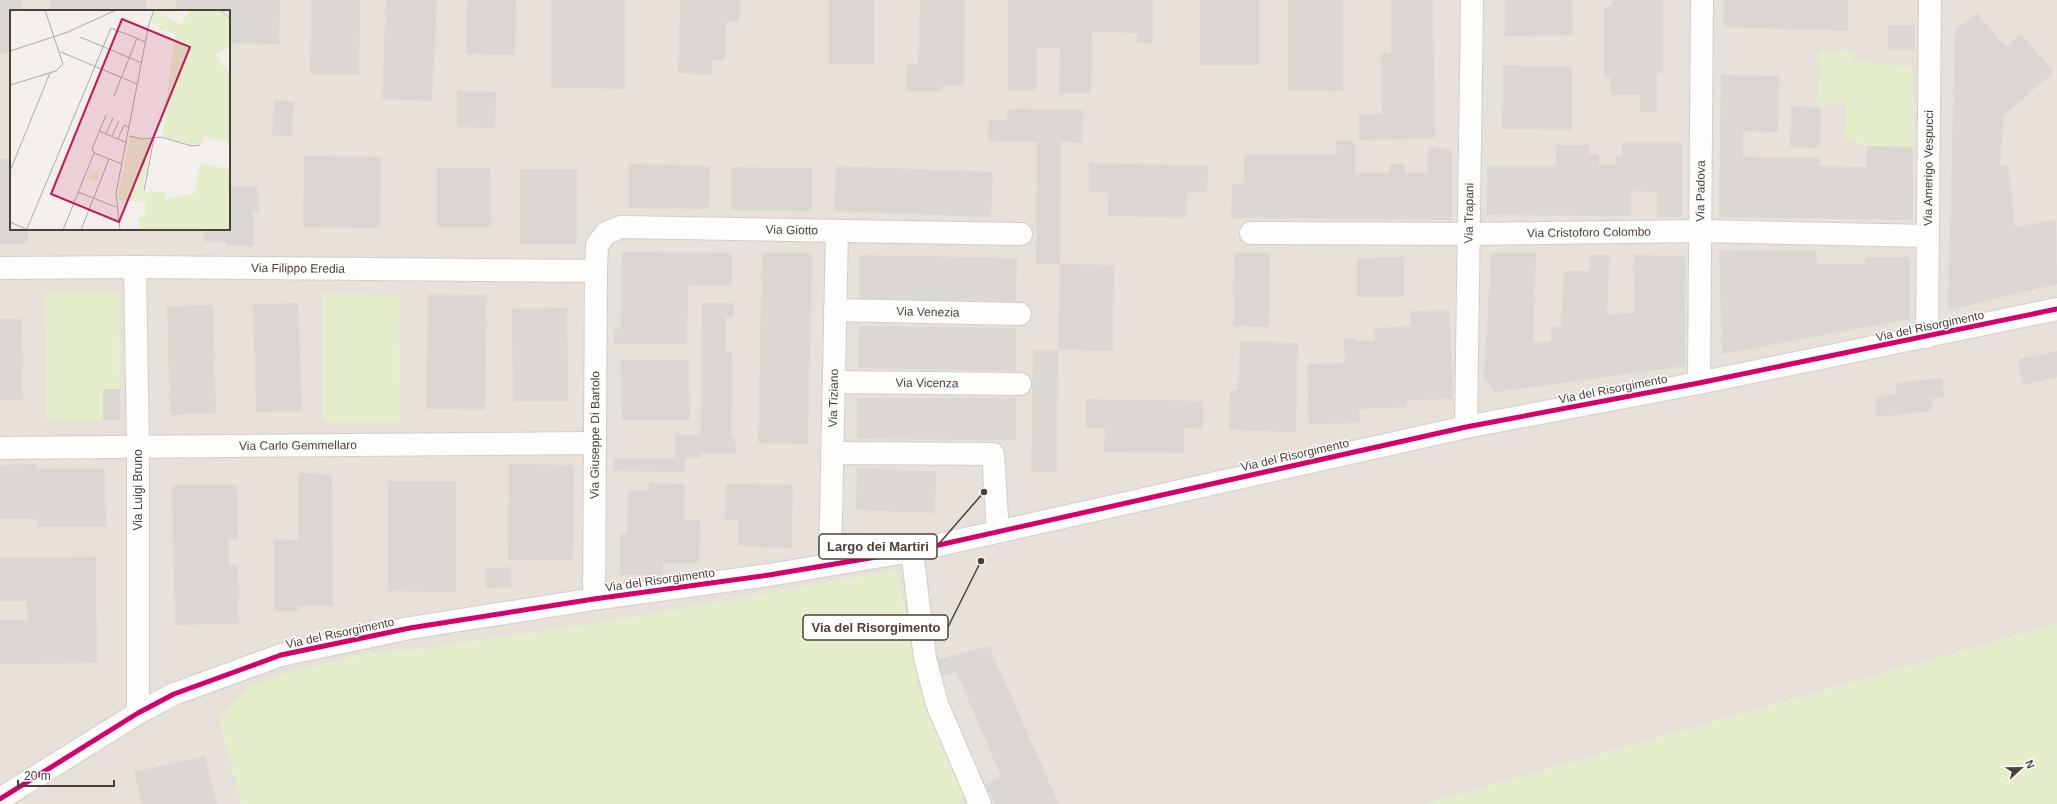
<svg xmlns="http://www.w3.org/2000/svg" width="2057" height="804" viewBox="0 0 2057 804" font-family="Helvetica,sans-serif">
  <rect width="100%" height="100%" fill="#f3f0ec"/>
  <path fill="#e7e1d9" fill-rule="evenodd" d="M 0,0 L 2057,0 L 2057,624 L 1426,804 L 0,804 ZM 11,11 L 229,11 L 229,229 L 11,229 Z"/>
  <path fill="#e4eeca" d="M 1855,51 L 1853,61 L 1913,67 L 1913,147 L 1867,146 L 1845,139 L 1846,104 L 1817,104 L 1820,52 Z
    M 45,292 L 119,292 L 120,420 L 46,420 Z
    M 322,294 L 399,295 L 400,422 L 322,422 Z
    M 897,570 C 908,625 917,681 939,733 C 945,749 968,788 961,804 L 241,804 L 219,719 L 246,689 L 267,679 L 317,665 L 368,654 L 427,648 L 616,620 Z
    M 2057,624 L 2057,804 L 1426,804 Z"/>
  <path fill="#dbd7d3" d="M 0,0 L 23,0 L 22,11 L 11,11 L 11,54 L 0,53 Z
    M 50,0 L 146,0 L 146,11 L 49,11 Z
    M 176,0 L 280,0 L 279,44 L 229,43 L 229,11 L 176,11 Z
    M 311,0 L 360,0 L 359,75 L 310,74 Z
    M 386,0 L 437,0 L 432,101 L 382,99 Z
    M 467,0 L 516,0 L 515,55 L 466,54 Z
    M 551,0 L 625,0 L 625,89 L 551,88 Z
    M 680,0 L 740,0 L 739,22 L 726,22 L 725,60 L 712,60 L 712,75 L 678,73 Z
    M 829,0 L 874,0 L 874,64 L 829,64 Z
    M 920,0 L 965,0 L 964,86 L 942,86 L 942,91 L 906,91 L 907,64 L 918,64 Z
    M 1008,0 L 1153,0 L 1153,43 L 1137,43 L 1137,33 L 1092,32 L 1091,93 L 1059,93 L 1060,48 L 1037,48 L 1037,91 L 1008,90 Z
    M 1200,0 L 1259,0 L 1259,65 L 1200,65 Z
    M 1288,0 L 1343,0 L 1343,91 L 1288,90 Z
    M 1391,0 L 1433,0 L 1435,138 L 1359,140 L 1359,114 L 1382,114 L 1381,53 L 1391,53 Z
    M 1505,0 L 1572,0 L 1573,35 L 1505,36 Z
    M 1612,0 L 1663,0 L 1663,73 L 1657,73 L 1657,112 L 1640,112 L 1640,95 L 1611,95 L 1610,77 L 1604,77 L 1604,7 L 1612,6 Z
    M 1724,0 L 1848,0 L 1848,31 L 1723,27 Z
    M 1977,13 L 2006,47 L 2021,34 L 2054,72 L 2004,115 L 2000,165 L 2008,166 L 2015,227 L 2056,220 L 2057,284 L 1948,310 L 1955,30 Z
    M 1888,25 L 1915,25 L 1915,50 L 1888,50 Z
    M 1503,65 L 1572,67 L 1572,130 L 1502,129 Z
    M 1721,75 L 1779,76 L 1778,132 L 1743,131 L 1743,157 L 1820,158 L 1819,166 L 1866,167 L 1867,146 L 1913,147 L 1913,220 L 1719,217 Z
    M 457,91 L 496,92 L 495,128 L 457,127 Z
    M 275,100 L 294,102 L 291,137 L 272,135 Z
    M 1791,106 L 1821,108 L 1820,148 L 1790,147 Z
    M 1008,109 L 1083,110 L 1082,143 L 1061,142 L 1060,264 L 1036,264 L 1037,142 L 988,141 L 989,120 L 1007,120 Z
    M 1336,141 L 1355,141 L 1355,173 L 1390,173 L 1390,164 L 1405,164 L 1405,173 L 1427,173 L 1428,148 L 1452,149 L 1452,220 L 1231,218 L 1232,184 L 1244,183 L 1244,154 L 1337,154 Z
    M 1622,142 L 1682,142 L 1682,217 L 1657,217 L 1657,192 L 1631,191 L 1631,216 L 1487,215 L 1487,166 L 1556,166 L 1556,145 L 1590,145 L 1589,154 L 1599,154 L 1599,165 L 1616,165 L 1616,156 L 1622,157 Z
    M 304,156 L 381,157 L 380,228 L 303,227 Z
    M 0,159 L 11,159 L 11,229 L 28,229 L 28,244 L 0,244 Z
    M 1089,163 L 1208,166 L 1207,192 L 1187,192 L 1186,218 L 1108,216 L 1108,193 L 1089,192 Z
    M 629,164 L 710,166 L 709,209 L 629,208 Z
    M 836,166 L 993,172 L 991,217 L 834,211 Z
    M 731,167 L 812,168 L 812,211 L 731,210 Z
    M 437,168 L 490,168 L 491,227 L 437,227 Z
    M 520,169 L 577,169 L 577,244 L 520,244 Z
    M 229,186 L 258,186 L 259,212 L 253,212 L 254,246 L 226,246 L 226,242 L 205,242 L 204,229 L 229,229 Z
    M 1816,250 L 1817,264 L 1865,264 L 1865,257 L 1910,257 L 1910,319 L 1722,354 L 1719,251 Z
    M 622,252 L 732,253 L 732,286 L 688,285 L 687,344 L 614,344 L 614,329 L 621,329 Z
    M 762,253 L 812,253 L 808,444 L 758,443 Z
    M 1234,253 L 1270,253 L 1269,327 L 1233,326 Z
    M 1491,253 L 1536,253 L 1533,342 L 1551,342 L 1551,326 L 1561,327 L 1564,271 L 1589,271 L 1590,255 L 1610,255 L 1607,314 L 1635,313 L 1633,255 L 1685,256 L 1685,366 L 1496,392 L 1484,379 Z
    M 859,255 L 1017,258 L 1016,301 L 859,299 Z
    M 1404,257 L 1404,297 L 1357,297 L 1357,258 Z
    M 1060,264 L 1114,265 L 1113,351 L 1058,350 Z
    M 428,294 L 487,295 L 485,410 L 426,409 Z
    M 298,303 L 302,411 L 256,412 L 253,304 Z
    M 702,303 L 734,303 L 734,317 L 726,317 L 726,351 L 732,351 L 731,438 L 735,438 L 736,454 L 701,453 L 701,458 L 685,458 L 685,472 L 613,471 L 614,458 L 675,458 L 675,435 L 701,435 Z
    M 213,305 L 216,413 L 170,415 L 167,306 Z
    M 567,308 L 568,401 L 513,401 L 512,309 Z
    M 1450,310 L 1453,399 L 1407,400 L 1407,407 L 1359,409 L 1360,423 L 1309,424 L 1307,364 L 1345,363 L 1344,339 L 1357,338 L 1357,341 L 1375,341 L 1374,328 L 1411,326 L 1410,311 Z
    M 0,319 L 22,319 L 23,400 L 0,400 Z
    M 859,326 L 1016,328 L 1016,371 L 858,368 Z
    M 1240,341 L 1298,343 L 1296,432 L 1229,430 L 1230,390 L 1238,390 Z
    M 1033,350 L 1058,350 L 1057,472 L 1031,472 Z
    M 2057,351 L 2057,377 L 2023,385 L 2018,359 Z
    M 621,360 L 689,360 L 690,420 L 622,420 Z
    M 1942,378 L 1944,397 L 1931,399 L 1932,411 L 1877,417 L 1875,397 L 1897,394 L 1895,383 Z
    M 103,389 L 120,389 L 120,420 L 103,420 Z
    M 857,398 L 1016,398 L 1016,440 L 857,439 Z
    M 1086,399 L 1203,401 L 1203,429 L 1184,428 L 1184,453 L 1104,452 L 1105,428 L 1086,428 Z
    M 36,464 L 36,469 L 105,469 L 106,527 L 37,527 L 37,519 L 0,519 L 0,465 Z
    M 509,464 L 574,465 L 573,560 L 508,560 Z
    M 857,468 L 936,471 L 935,513 L 856,510 Z
    M 298,473 L 332,474 L 333,606 L 298,606 L 299,611 L 274,611 L 274,539 L 298,540 Z
    M 388,481 L 456,481 L 456,592 L 388,591 Z
    M 649,483 L 685,484 L 684,520 L 700,520 L 699,563 L 663,563 L 663,575 L 620,575 L 620,534 L 627,534 L 628,490 L 649,490 Z
    M 726,484 L 793,485 L 792,548 L 738,546 L 738,520 L 725,520 Z
    M 172,485 L 237,485 L 238,540 L 229,540 L 229,565 L 238,565 L 239,624 L 175,625 Z
    M 96,557 L 97,663 L 0,664 L 0,620 L 27,620 L 27,601 L 0,601 L 0,558 Z
    M 510,567 L 512,587 L 486,588 L 485,568 Z
    M 989,646 L 1059,804 L 995,804 L 985,785 L 1001,776 L 956,672 L 942,676 L 937,660 Z
    M 205,756 L 217,804 L 142,804 L 134,772 Z"/>
  <g fill="none" stroke-linecap="round" stroke-linejoin="round">
    <g stroke="#d1ceca" stroke-width="24">
      <g id="minor">
        <path id="s1" d="M 1251,233 L 1469,234 L 1700,231 L 1928,236"/>
        <path d="M 135,267 L 138,447 L 138,713"/>
        <path id="s2" d="M 0,268 L 135,267 L 596,271"/>
        <path id="s3" d="M 835,310 L 1020,314"/>
        <path id="s4" d="M 1927,337 L 1930,0"/>
        <path id="s5" d="M 834,382 L 1020,384"/>
        <path id="s6" d="M 1699,383 L 1702,0"/>
        <path id="s7" d="M 1466,427 L 1472,0"/>
        <path id="s8" d="M 0,448 L 595,443"/>
        <path d="M 832,453 L 993,454 L 998,532"/>
        <path d="M 912,551 L 925,658 L 937,704 L 980,804"/>
        <path id="s9" d="M 830,564 L 837,231"/>
        <path id="s10" d="M 594,599 L 596,271 L 597,245 L 606,233 L 621,227 L 1021,234"/>
      </g>
    </g>
    <g stroke="#d1ceca" stroke-width="24">
      <path id="tertiary" d="M 0,799 L 138,713 L 174,694 L 281,655 L 410,628 L 594,599 L 769,575 L 912,551 L 1466,427 L 1699,383 L 2057,309"/>
    </g>
    <use href="#minor" stroke="#fdfdfc" stroke-width="22"/>
    <use href="#tertiary" stroke="#fdfdfc" stroke-width="22"/>
    <g stroke="#fff" stroke-width="8">
      <path id="cycleway" d="M 0,799 L 138,713 L 174,694 L 281,655 L 410,628 L 594,599 L 769,575 L 912,551 L 1466,427 L 1699,383 L 2057,309"/>
    </g>
    <use href="#cycleway" stroke="#d6006c" stroke-width="5"/>
  </g>
  <g text-anchor="middle" dominant-baseline="central" stroke-width="3" stroke-linejoin="round" paint-order="stroke">
    <g font-size="12" fill="#4b4137" stroke="#fff">
      <text stroke="none"><textPath href="#s4" startOffset="169">Via Amerigo Vespucci</textPath></text>
      <text stroke="none"><textPath href="#s6" startOffset="192">Via Padova</textPath></text>
      <text stroke="none"><textPath href="#s7" startOffset="214">Via Trapani</textPath></text>
      <text stroke="none"><textPath href="#s10" startOffset="556">Via Giotto</textPath></text>
      <text stroke="none"><textPath href="#s1" startOffset="338">Via Cristoforo Colombo</textPath></text>
      <text stroke="none"><textPath href="#s2" startOffset="298">Via Filippo Eredia</textPath></text>
      <text stroke="none"><textPath href="#s3" startOffset="93">Via Venezia</textPath></text>
      <text transform="translate(1930 326) rotate(-12)">Via del Risorgimento</text>
      <text stroke="none"><textPath href="#s5" startOffset="93">Via Vicenza</textPath></text>
      <text transform="translate(1613 389) rotate(-11)">Via del Risorgimento</text>
      <text stroke="none"><textPath href="#s9" startOffset="166">Via Tiziano</textPath></text>
      <text stroke="none"><textPath href="#s10" startOffset="164">Via Giuseppe Di Bartolo</textPath></text>
      <text stroke="none"><textPath href="#s8" startOffset="298">Via Carlo Gemmellaro</textPath></text>
      <text transform="translate(1295 455) rotate(-13)">Via del Risorgimento</text>
      <text transform="translate(138 490) rotate(-90)">Via Luigi Bruno</text>
      <text transform="translate(660 580) rotate(-8)">Via del Risorgimento</text>
      <text transform="translate(340 633) rotate(-12)">Via del Risorgimento</text>
    </g>
  </g>
  <g transform="translate(10 10)">
    <rect width="220" height="220" fill="#f3f0ec"/>
    <path d="M 181,0 L 208,0 L 220,10 L 220,36 L 205,45 L 220,64 L 220,133 L 193,127 L 192,133 L 182,135 L 152,126 L 165,24 L 149,19 L 150,15 L 141,12 L 145,2 L 171,14 ZM 120,127 L 142,130 L 132,183 L 156,181 L 155,189 L 185,183 L 190,153 L 220,159 L 220,220 L 130,220 L 127,207 L 135,207 L 135,192 L 109,190 L 108,187 ZM79 166a5 5 0 1 1 10 0a5 5 0 1 1-10 0Z" fill="#e4eeca"/>
    <path fill="none" stroke="#b0aaa4" stroke-width="1" d="M 210,0 L 220,8M 70,27 L 132,53M 0,41 L 58,22 L 106,0M 51,42 L 127,74M 0,75 L 46,61 L 53,54 L 35,0M 104,86 L 127,28M 89,121 L 117,133M 96,124 L 103,108M 102,126 L 109,111M 119,126 L 133,129 L 151,127 L 182,136 L 190,135M 108,129 L 114,115 L 120,118M 84,143 L 82,139 L 96,105M 84,143 L 112,154M 0,161 L 40,63M 134,181 L 144,128M 68,182 L 106,197M 0,212 L 18,220M 17,219 L 101,18 L 136,32M 53,220 L 84,143M 71,220 L 99,149M 110,220 L 106,183 L 139,14 L 144,0"/>
    <path fill="#c2185b" fill-opacity="0.15" stroke="#c2185b" stroke-width="2" d="M 112,9 L 180,37 L 109,212 L 41,184 Z"/>
    <rect width="220" height="220" fill="none" stroke="#4b4137" stroke-width="2"/>
  </g>
  <path fill="none" stroke="#4b4137" stroke-width="1.5" d="M984 492L937 546M981 561L948 627"/>
  <g fill="#4b4137" stroke="#fff" stroke-width="1.5">
    <circle cx="984" cy="492" r="4"/>
    <circle cx="981" cy="561" r="4"/>
  </g>
  <g fill="#fff" stroke="#4b4137" stroke-width="1.5">
    <rect x="819" y="534" width="118" height="25" rx="4"/>
    <rect x="803" y="615" width="145" height="25" rx="4"/>
  </g>
  <g font-size="13" text-anchor="middle" font-weight="bold" fill="#4b4137">
    <text x="878" y="551">Largo dei Martiri</text>
    <text x="876" y="632">Via del Risorgimento</text>
  </g>
  <g transform="translate(2021 768) rotate(68)" stroke="#ffffff" stroke-width="3" paint-order="stroke">
  <path d="M0-3L7 15L0 10L-7 15Z" fill="#4b4137"/>
  <text y="-6" font-size="11" font-weight="bold" text-anchor="middle" fill="#4b4137">N</text>
  </g>
  <path d="M18 780v6h96v-6" fill="none" stroke="#4b4137" stroke-width="2"/>
  <text x="24" y="780" font-size="12" fill="#4b4137" stroke="#ffffff" stroke-width="3" paint-order="stroke">20 m</text>
</svg>
